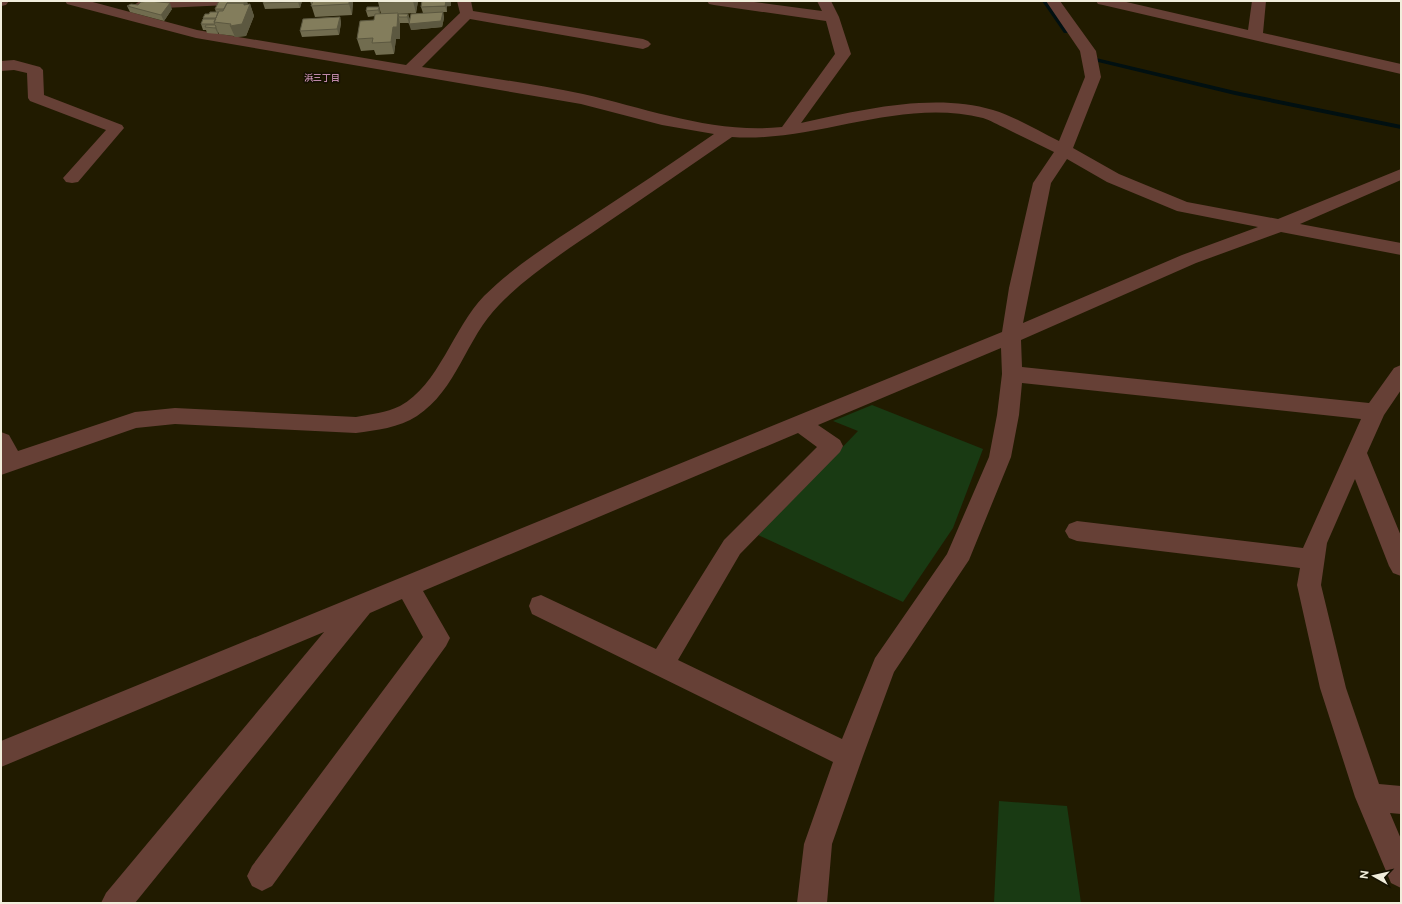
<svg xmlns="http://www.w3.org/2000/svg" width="1402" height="904" viewBox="0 0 1402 904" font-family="'Public Sans','Noto Sans JP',sans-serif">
  <rect width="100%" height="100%" fill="#211b00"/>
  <path fill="#193a13" d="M 872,405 L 983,449 L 953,528 L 903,602 L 758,535 L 858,431 L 833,421 Z
    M 999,801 L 1067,806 L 1081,903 L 994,903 Z"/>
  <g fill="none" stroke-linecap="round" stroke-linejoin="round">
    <path fill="#011011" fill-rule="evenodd" d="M 1042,1 L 1048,1 L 1069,32 L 1068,33 L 1064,33 Z
      M 1096,58 L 1235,91 L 1401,125 L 1401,129 L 1235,95 L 1094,61 L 1094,59 Z"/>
    <path fill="#664036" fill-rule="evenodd" d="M 1,1 L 9,1 L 6,5 L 1,6 Z
      M 65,1 L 89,1 L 197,30 L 406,65 L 460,13 L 457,1 L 471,1 L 473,11 L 643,39 L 648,41 L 651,44 L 648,47 L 643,49 L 470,19 L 422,67 C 475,76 530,83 583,94 C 649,109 713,134 782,127 L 835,54 L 826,21 L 714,5 L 709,4 L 707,1 L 746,1 L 822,11 L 817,1 L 831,1 L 839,17 L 851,54 L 801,123 C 860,110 934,92 993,110 C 1016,117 1038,131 1059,141 L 1085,77 L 1080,51 L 1046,1 L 1060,1 L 1096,51 L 1101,77 L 1073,148 L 1119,174 L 1187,202 L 1278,219 L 1401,169 L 1401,180 L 1300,224 L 1401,243 L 1401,255 L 1281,232 L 1196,263 L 1021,340 L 1022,367 L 1369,403 L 1394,368 L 1401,365 L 1401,390 L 1384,415 L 1367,453 L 1401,536 L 1401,576 L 1393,573 L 1389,566 L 1355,479 L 1327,543 L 1321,585 L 1346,688 L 1379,784 L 1401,786 L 1401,814 L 1390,813 L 1401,839 L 1401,888 L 1391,883 L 1355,797 L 1320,688 L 1297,585 L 1300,568 L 1077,541 L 1069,538 L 1065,531 L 1069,524 L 1077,521 L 1303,548 L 1361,419 L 1022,383 L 1019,415 L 1011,457 L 969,560 L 894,672 L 863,756 L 832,844 L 827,903 L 797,903 L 804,844 L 833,762 L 532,614 L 529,606 L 532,598 L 541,595 L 656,649 L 724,540 L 817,447 L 798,433 L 423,591 L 450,638 L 446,646 L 272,886 L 262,891 L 252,886 L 247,876 L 252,866 L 423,637 L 402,599 L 370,613 L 135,903 L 101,903 L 106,893 L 324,632 L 1,767 L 1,741 L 1002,332 L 1009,288 L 1033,183 L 1054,152 C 1038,144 1021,136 1005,128 C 998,125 990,120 983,118 C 899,97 816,143 732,137 C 689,167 646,196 602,226 C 567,250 529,274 499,305 C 466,338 457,390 417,416 C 399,428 376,430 356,433 L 175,424 L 136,428 L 1,475 L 1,432 L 9,435 L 18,451 L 135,412 L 175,408 L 356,417 C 371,414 386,413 400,406 C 439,385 453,328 484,296 C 513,267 551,243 586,220 C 629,192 672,163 714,134 L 662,125 L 581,104 L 196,38 L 67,4 ZM 1067,159 L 1107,182 L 1177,211 L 1258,227 L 1182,255 L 1023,323 L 1051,183 ZM 1001,348 L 1002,374 L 997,415 L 989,457 L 947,554 L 875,658 L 842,739 L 678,660 L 740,554 L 840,452 L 843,446 L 840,440 L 818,425 Z
      M 140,1 L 236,1 L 234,4 L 229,5 L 141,9 L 136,8 L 134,5 Z
      M 1096,1 L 1122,1 L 1248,30 L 1252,1 L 1266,1 L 1263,33 L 1401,64 L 1401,74 L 1103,5 L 1098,4 Z
      M 14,60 L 40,67 L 43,70 L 44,95 L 122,125 L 124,128 L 78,182 L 72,183 L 66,182 L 63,178 L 106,130 L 30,101 L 28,98 L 27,73 L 14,70 L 1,71 L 1,61 Z"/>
  </g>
  <path fill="#716c4f" d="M 98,1 L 131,1 L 98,2 Z
    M 302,1 L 300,8 L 265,9 L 263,3 Z
    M 310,1 L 353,1 L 352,15 L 315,17 Z
    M 379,1 L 418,1 L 416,13 L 398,14 L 408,14 L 410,20 L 409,23 L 400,23 L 400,39 L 396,39 L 394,54 L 376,55 L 374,50 L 361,51 L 357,39 L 374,20 L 375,16 L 368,17 L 366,11 L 379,7 L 380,14 L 381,14 L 378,2 Z
    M 250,4 L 254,16 L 246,36 L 235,37 L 234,36 L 219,34 L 218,32 L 218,34 L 207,33 L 206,30 L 203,30 L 201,24 L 203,19 L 203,18 L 209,14 L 216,12 L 215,9 Z
    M 127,6 L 172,9 L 164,21 L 130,12 Z
    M 447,6 L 447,12 L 443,12 L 444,18 L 442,27 L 411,30 L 423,13 L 421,7 L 451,6 Z
    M 340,17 L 341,23 L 339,35 L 302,37 L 300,31 Z"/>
  <path fill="#5c5840" d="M 245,1 L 247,1 L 248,4 L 250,4 L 254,16 L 246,36 L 235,37 L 230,26 Z
    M 298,1 L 302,1 L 300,8 L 298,2 Z
    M 349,1 L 353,1 L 352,15 L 349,4 Z
    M 413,1 L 418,1 L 416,13 Z
    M 446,1 L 451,1 L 451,6 L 447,6 L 447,12 L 445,6 Z
    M 170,3 L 172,9 L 164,21 L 161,15 Z
    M 379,7 L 380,12 L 380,16 L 378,10 Z
    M 443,12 L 444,18 L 442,27 L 411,30 L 409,24 Z
    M 398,13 L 400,25 L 400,39 L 396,39 L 394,54 L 391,42 L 393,27 Z
    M 408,14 L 410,20 L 409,23 L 407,17 Z
    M 340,17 L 341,23 L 339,35 L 337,29 Z
    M 216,26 L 218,32 L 218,34 L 215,28 Z"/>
  <path fill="#837d5c" stroke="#5c5840" d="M 149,1 L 170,3 L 161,15 L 127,6 L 131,4 L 138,5 L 141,2 Z
    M 219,1 L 245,1 L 244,3 L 227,3 L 224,9 L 215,9 Z
    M 264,1 L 298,1 L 298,2 L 263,3 Z
    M 313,1 L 349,1 L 349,4 L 311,6 Z
    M 379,1 L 413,1 L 378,2 Z
    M 422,1 L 446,1 L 445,6 L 421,7 Z
    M 227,3 L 244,3 L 244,5 L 250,4 L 242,24 L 230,26 L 231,24 L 214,22 L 219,11 L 223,11 Z
    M 367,7 L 379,7 L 378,10 L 366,11 Z
    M 210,12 L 218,12 L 216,18 L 203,18 L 205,14 L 209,14 Z
    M 443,12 L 441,21 L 409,24 L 411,14 Z
    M 398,13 L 397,27 L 393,27 L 391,42 L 372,43 L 373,38 L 357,39 L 360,21 L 374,20 L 375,14 Z
    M 398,14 L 408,14 L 407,17 L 399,17 Z
    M 340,17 L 337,29 L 300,31 L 303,19 Z
    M 203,19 L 216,19 L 214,22 L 215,24 L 201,24 Z
    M 206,25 L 215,25 L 216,26 L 215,28 L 205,27 Z"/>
  <g text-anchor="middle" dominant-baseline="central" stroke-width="3.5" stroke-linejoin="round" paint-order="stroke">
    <g font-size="9" fill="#eda9d8" stroke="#161200">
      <text x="322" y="77">浜三丁目</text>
    </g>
  </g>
  <rect width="1402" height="904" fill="none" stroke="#f1eedc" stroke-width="4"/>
  <g transform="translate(1374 876) rotate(278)" stroke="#161200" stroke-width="3" paint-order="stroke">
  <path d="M0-3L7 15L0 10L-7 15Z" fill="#f1eedc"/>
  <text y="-6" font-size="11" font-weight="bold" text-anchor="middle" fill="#f1eedc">N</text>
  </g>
</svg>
